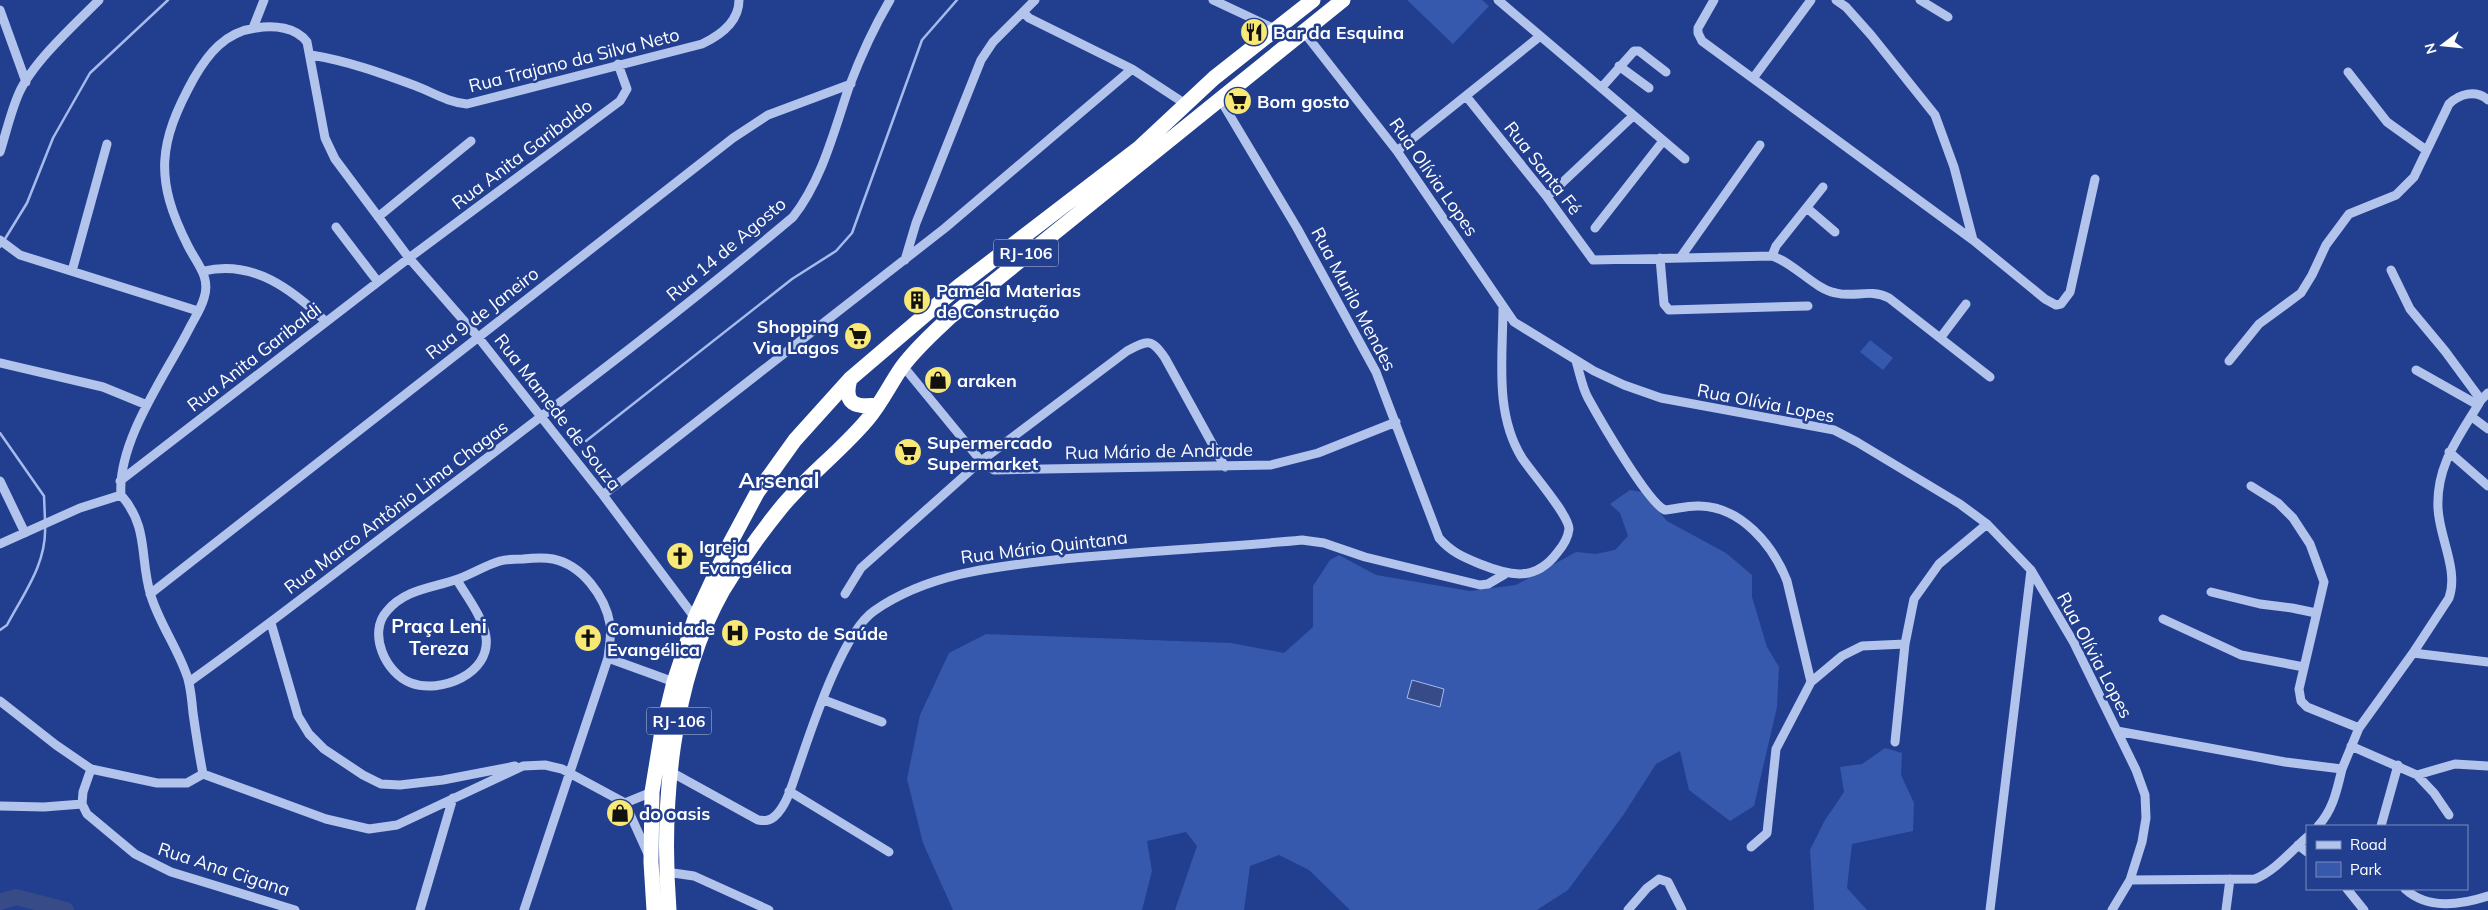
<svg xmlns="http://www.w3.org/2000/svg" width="2488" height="910" viewBox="0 0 2488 910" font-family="Mulish,sans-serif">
  <rect width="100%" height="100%" fill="#223f8f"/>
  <path fill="#3658ad" d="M 1407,0 L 1482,0 L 1489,6 L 1453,44 Z
    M 1870,340 L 1893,358 L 1883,370 L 1860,352 Z
    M 1630,490 L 1642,492 L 1667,521 L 1726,553 L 1752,575 L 1752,597 L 1767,647 L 1779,667 L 1777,707 L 1754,806 L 1730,821 L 1689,790 L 1680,751 L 1656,764 L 1624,814 L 1568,890 L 1537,910 L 1350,910 L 1309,870 L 1279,855 L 1250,866 L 1244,910 L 1175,910 L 1197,846 L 1186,832 L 1147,841 L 1152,871 L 1142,910 L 953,910 L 923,843 L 907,779 L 920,715 L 949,653 L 986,634 L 1231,643 L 1284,653 L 1313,627 L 1313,586 L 1330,560 L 1339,555 L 1376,575 L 1470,591 L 1516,585 L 1576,552 L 1596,554 L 1615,550 L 1628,536 L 1620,513 L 1610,504 Z
    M 1885,748 L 1902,753 L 1901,775 L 1914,803 L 1913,831 L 1852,844 L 1847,888 L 1867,910 L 1814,910 L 1810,850 L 1825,820 L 1844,792 L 1840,767 L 1862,764 Z"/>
  <path fill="#364b87" stroke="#a6bbed" d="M 1412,680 L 1444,689 L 1440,707 L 1407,698 Z"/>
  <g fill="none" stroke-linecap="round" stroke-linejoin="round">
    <path stroke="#a6bbed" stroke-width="2.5" d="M 0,247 L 27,203 L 53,138 L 90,73 L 168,0
      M 0,433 L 44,496 L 45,520
      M 586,441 L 792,279 L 836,251 L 852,233 L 922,40 L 957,0
      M 0,630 L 7,625 C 24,593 47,563 45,526"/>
    <path stroke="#364b87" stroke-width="16" d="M 0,902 L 16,897 L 66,910"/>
    <path stroke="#b2c3ec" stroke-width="9" d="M 1213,0 L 1275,29
      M 1498,0 L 1685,159
      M 1714,0 L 1698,28 L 1698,33 L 1702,41 L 1973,240 L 2045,299 L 2056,305 L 2061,304 L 2070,292 L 2095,179
      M 1836,0 L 1846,7 L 1871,35 L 1935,115 L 1954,167 L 1973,240
      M 1920,0 L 1948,17
      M 0,10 L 26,82
      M 1023,12 L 1029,18 L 1132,69 L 1184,103
      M 253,28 L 264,0
      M 1303,31 L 1397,151 L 1514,322 L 1594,371 L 1624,385 L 1661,398 L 1834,430 L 1857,442 L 1960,504 L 1987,524 L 2031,570 L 2074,643 L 2136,770 L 2145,795 L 2146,818 L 2142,842 L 2130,880 L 2112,910
      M 311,55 C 348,61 381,73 416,86 C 434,93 447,102 467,104 L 702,44 C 721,35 739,22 739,0
      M 1619,66 L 1649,88
      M 2348,72 L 2387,122 L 2426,150
      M 1754,77 L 1811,0
      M 1602,87 L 1634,51 L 1639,51 L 1666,72
      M 1466,96 L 1547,197 L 1593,260 L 1772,256 C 1795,263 1814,289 1836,293 C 1855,298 1869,288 1889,298 L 1990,377
      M 1220,99 L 1297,228 L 1376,372 L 1439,538 C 1451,552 1463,557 1480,564 C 1510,576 1535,582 1557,553 C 1563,546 1568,538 1569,529 C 1569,515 1532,473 1522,458 C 1494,413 1503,357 1503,306
      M 1397,151 L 1539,37
      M 0,152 C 6,133 11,111 19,93 C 33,62 75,24 99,0
      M 1547,197 L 1633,116
      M 1807,208 L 1835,232
      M 378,217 L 471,141
      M 336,227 L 378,282
      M 1595,228 L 1663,141
      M 0,240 L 20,255 L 198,311
      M 1772,256 L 1776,246 L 1823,187
      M 1660,258 L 1664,304 L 1669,310 L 1808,306
      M 1680,258 L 1760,145
      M 905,260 L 916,223 L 981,60 L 993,42 L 1035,0
      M 2391,270 L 2410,309 L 2445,351 L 2481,400
      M 72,271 L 107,144
      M 204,271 C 253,259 293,290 326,322
      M 1941,337 L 1966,304
      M 1576,361 C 1580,374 1582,387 1588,398 C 1599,418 1648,503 1665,510 C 1677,509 1688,505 1700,506 C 1741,507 1773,545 1787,581 L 1811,682 L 1776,749 L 1767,833 L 1751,847
      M 2229,361 L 2259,324 L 2301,293 L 2312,275 L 2326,245 L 2349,214 L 2396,195 L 2414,177 L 2449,104 C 2459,94 2476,89 2488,100
      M 0,363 L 103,387 L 147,405
      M 903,366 L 981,461 L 994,470 L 1271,465 L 1318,453 L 1396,422
      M 2416,370 L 2478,405
      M 2472,417 L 2488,429
      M 2449,452 L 2488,486
      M 0,481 L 25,533
      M 120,481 L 409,258 L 620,101 L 627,89 L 618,64
      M 2251,486 L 2278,503 L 2293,518 L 2310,544 L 2324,582 L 2299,689 L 2301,701 L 2307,707 L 2359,728
      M 121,495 C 117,442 165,376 189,329 C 194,319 201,309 204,298 C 211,277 197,264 188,246 C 154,179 158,143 194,78 C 208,54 225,32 256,28 C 274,25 296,27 307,42 L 325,138 L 335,159 L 409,258 L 478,337 L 603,495 L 695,618
      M 603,495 L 945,228 L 1132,69
      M 0,544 L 80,508 L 121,495 C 150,528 139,559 151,596 C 160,625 179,650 188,679 C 191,690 192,702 193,713 C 196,734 199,754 203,774 L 326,819 L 369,829 L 397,825 L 523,766 L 545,765 L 562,769 L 625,803 L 648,854
      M 457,580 C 467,597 483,617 486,637 C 491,674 440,694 411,683 C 386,674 367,633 387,611 C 405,589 433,588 458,579 C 472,574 486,565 500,561 C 507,559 515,559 523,559 C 532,558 543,557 553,559 C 582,565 605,596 610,624 C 612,634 609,647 608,658 L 524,910
      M 2211,592 L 2260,604 L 2292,608 L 2316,613
      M 150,594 L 733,138 L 768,115 L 851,84
      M 845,594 L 861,568 L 981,461 L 1127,351 C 1148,340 1151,338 1165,358 L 1225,467
      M 2163,619 L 2241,655 L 2304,667
      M 271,623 L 298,716 L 309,734 L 324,749 L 363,775 L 381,784 L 400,785 L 443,780 L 515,766
      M 2413,653 L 2488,662
      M 608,658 L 674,682
      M 189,682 C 272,623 352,559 434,498 C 555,406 677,315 793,217 C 822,180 834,131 849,87 C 860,58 874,27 890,0
      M 1811,682 L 1842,656 L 1862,646 L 1905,644
      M 824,700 L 882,722
      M 0,701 L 56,745 L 91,769 L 157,783 L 187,783 L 203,774
      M 2117,731 L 2285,762 L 2342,769 L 2359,728 L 2413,653 L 2449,598 C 2459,570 2439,537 2438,508 C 2436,464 2460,436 2481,400 L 2488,393
      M 1895,742 L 1905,644 L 1914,599 L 1939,564 L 1987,524
      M 2351,746 L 2417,775 L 2455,764 L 2488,766
      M 91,769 L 83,792 L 82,804 L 87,814 L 135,854 L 171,872 L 295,910
      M 671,772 L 758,820 C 765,821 770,821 775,816 C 788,804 793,781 799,765 C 812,727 843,632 874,611 C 927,574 992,567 1054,560 C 1137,551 1220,548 1302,540 L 1324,543 L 1365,557 L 1480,585 L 1488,584 L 1505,574
      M 2417,775 L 2434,793 L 2449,815
      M 789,791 L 889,852
      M 625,803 L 652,792
      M 0,806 L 44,807 L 82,804
      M 2318,826 C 2333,810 2337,790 2342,769
      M 2381,826 L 2398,765
      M 2298,845 L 2307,852
      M 666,872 L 694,876 L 769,910
      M 2130,880 L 2255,879 C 2276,870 2290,852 2307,837
      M 2347,889 L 2364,910
      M 2405,889 C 2428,910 2460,905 2488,896
      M 420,910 L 453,798
      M 1628,910 L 1647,888 L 1659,879 L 1668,882 L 1682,910
      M 1990,910 L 2031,570
      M 2226,910 L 2230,879"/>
    <path stroke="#fff" stroke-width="15" d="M 850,379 C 843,404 855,408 878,405
      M 654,910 L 651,862 L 652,792 L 662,731 L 674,682 L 695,618 L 728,547 L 757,493 L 795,440 L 850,379 L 959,286 L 1139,148 L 1214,78 L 1313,0
      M 669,910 C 661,806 671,682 723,590 C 740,562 759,535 780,509 C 806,477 840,452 867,420 C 881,404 890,384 902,367 C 916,348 933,333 949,318 L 1343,0"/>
  </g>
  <defs>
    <g id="restaurant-disc" transform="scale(1.4375)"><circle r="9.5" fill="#f8e875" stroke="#223f8f"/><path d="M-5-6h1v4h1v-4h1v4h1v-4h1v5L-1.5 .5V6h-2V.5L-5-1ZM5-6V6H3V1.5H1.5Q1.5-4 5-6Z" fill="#111"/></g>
    <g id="supermarket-disc" transform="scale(1.4375)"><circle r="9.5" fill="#f8e875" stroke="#223f8f"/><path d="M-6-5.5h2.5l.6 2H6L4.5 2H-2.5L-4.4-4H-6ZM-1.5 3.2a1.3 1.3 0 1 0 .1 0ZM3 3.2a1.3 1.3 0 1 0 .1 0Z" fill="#111"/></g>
    <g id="building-disc" transform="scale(1.4375)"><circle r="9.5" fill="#f8e875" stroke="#223f8f"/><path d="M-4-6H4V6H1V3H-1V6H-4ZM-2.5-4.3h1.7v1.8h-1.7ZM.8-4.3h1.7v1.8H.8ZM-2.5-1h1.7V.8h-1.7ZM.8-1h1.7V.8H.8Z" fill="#111"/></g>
    <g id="shop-disc" transform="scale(1.4375)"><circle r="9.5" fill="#f8e875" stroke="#223f8f"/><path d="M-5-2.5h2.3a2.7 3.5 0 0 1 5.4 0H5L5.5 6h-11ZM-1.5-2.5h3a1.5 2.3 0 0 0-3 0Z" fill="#111"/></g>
    <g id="church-disc" transform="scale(1.4375)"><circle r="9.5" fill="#f8e875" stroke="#223f8f"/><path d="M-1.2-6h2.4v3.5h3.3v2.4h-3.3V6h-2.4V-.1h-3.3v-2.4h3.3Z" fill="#111"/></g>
    <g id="hospital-disc" transform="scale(1.4375)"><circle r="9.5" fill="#f8e875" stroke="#223f8f"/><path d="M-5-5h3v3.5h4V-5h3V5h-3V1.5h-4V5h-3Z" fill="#111"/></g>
  </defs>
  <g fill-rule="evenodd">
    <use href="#restaurant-disc" x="1254" y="32"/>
    <use href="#supermarket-disc" x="1238" y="101"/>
    <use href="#building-disc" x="917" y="300"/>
    <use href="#supermarket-disc" x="858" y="336"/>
    <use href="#shop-disc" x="938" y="380"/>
    <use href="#supermarket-disc" x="908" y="452"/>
    <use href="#church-disc" x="680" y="556"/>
    <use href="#hospital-disc" x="735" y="633"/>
    <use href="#church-disc" x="588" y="638"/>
    <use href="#shop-disc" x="620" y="813"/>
  </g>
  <g text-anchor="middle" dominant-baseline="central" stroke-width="5" stroke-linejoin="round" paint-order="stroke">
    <g fill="#223f8f" stroke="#bdc5dd" stroke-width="1">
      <rect x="993.5" y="239.5" width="65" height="27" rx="4"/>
      <rect x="646.5" y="707.5" width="65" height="27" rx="4"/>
    </g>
    <g font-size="16" font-weight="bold" fill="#fff">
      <text x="1026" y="253">RJ-106</text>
      <text x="679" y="721">RJ-106</text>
    </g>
    <g font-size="18" font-weight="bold" fill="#fff" stroke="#223f8f" text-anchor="start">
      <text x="1273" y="32">Bar da Esquina</text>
      <text x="1257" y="101">Bom gosto</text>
      <text x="936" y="290">Pamela Materias<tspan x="936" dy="21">de Construção</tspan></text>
      <text x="839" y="326" text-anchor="end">Shopping<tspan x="839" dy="21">Via Lagos</tspan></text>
      <text x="957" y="380">araken</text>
      <text x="927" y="442">Supermercado<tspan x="927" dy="21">Supermarket</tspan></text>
      <text x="699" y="546">Igreja<tspan x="699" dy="21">Evangélica</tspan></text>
      <text x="607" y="628">Comunidade<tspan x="607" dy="21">Evangélica</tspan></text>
      <text x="754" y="633">Posto de Saúde</text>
      <text x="639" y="813">do oasis</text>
    </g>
    <g font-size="18" fill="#fff" stroke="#223f8f">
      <text transform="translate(574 60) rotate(-14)">Rua Trajano da Silva Neto</text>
      <text transform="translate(522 154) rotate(-37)">Rua Anita Garibaldo</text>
      <text transform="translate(1543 168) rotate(52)">Rua Santa Fé</text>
      <text transform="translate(1434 177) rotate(55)">Rua Olívia Lopes</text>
      <text transform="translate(726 249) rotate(-40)">Rua 14 de Agosto</text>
      <text transform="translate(1354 299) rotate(62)">Rua Murilo Mendes</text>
      <text transform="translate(482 313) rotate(-38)">Rua 9 de Janeiro</text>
      <text transform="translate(254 357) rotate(-38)">Rua Anita Garibaldi</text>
      <text transform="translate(1766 403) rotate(11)">Rua Olívia Lopes</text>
      <text transform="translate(558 412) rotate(52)">Rua Mamede de Souza</text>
      <text transform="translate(1159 451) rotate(-1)">Rua Mário de Andrade</text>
      <text transform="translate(396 507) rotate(-37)">Rua Marco Antônio Lima Chagas</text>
      <text transform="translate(1044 547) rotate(-7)">Rua Mário Quintana</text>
      <text transform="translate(2095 655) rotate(62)">Rua Olívia Lopes</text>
      <text transform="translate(224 869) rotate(18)">Rua Ana Cigana</text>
    </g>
    <g font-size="19" font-weight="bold" fill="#fff" stroke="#223f8f">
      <text x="439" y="626">Praça Leni<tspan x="439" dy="22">Tereza</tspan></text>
    </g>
    <g font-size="22" font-weight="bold" fill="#fff" stroke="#223f8f">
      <text x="779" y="480">Arsenal</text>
    </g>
  </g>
  <rect x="2306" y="825" width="162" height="65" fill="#223f8f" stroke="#7a8cbc"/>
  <rect x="2316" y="841" width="25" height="8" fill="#b2c3ec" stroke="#7a8cbc"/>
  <text x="2350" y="850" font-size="15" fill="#ffffff">Road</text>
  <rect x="2316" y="862" width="25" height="15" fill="#3658ad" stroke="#7a8cbc"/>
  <text x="2350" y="875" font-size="15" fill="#ffffff">Park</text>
  <g transform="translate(2443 45) rotate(254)" stroke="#223f8f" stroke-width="4" paint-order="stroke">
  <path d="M0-4L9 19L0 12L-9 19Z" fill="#ffffff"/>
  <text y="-8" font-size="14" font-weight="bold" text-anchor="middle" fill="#ffffff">N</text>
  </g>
</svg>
